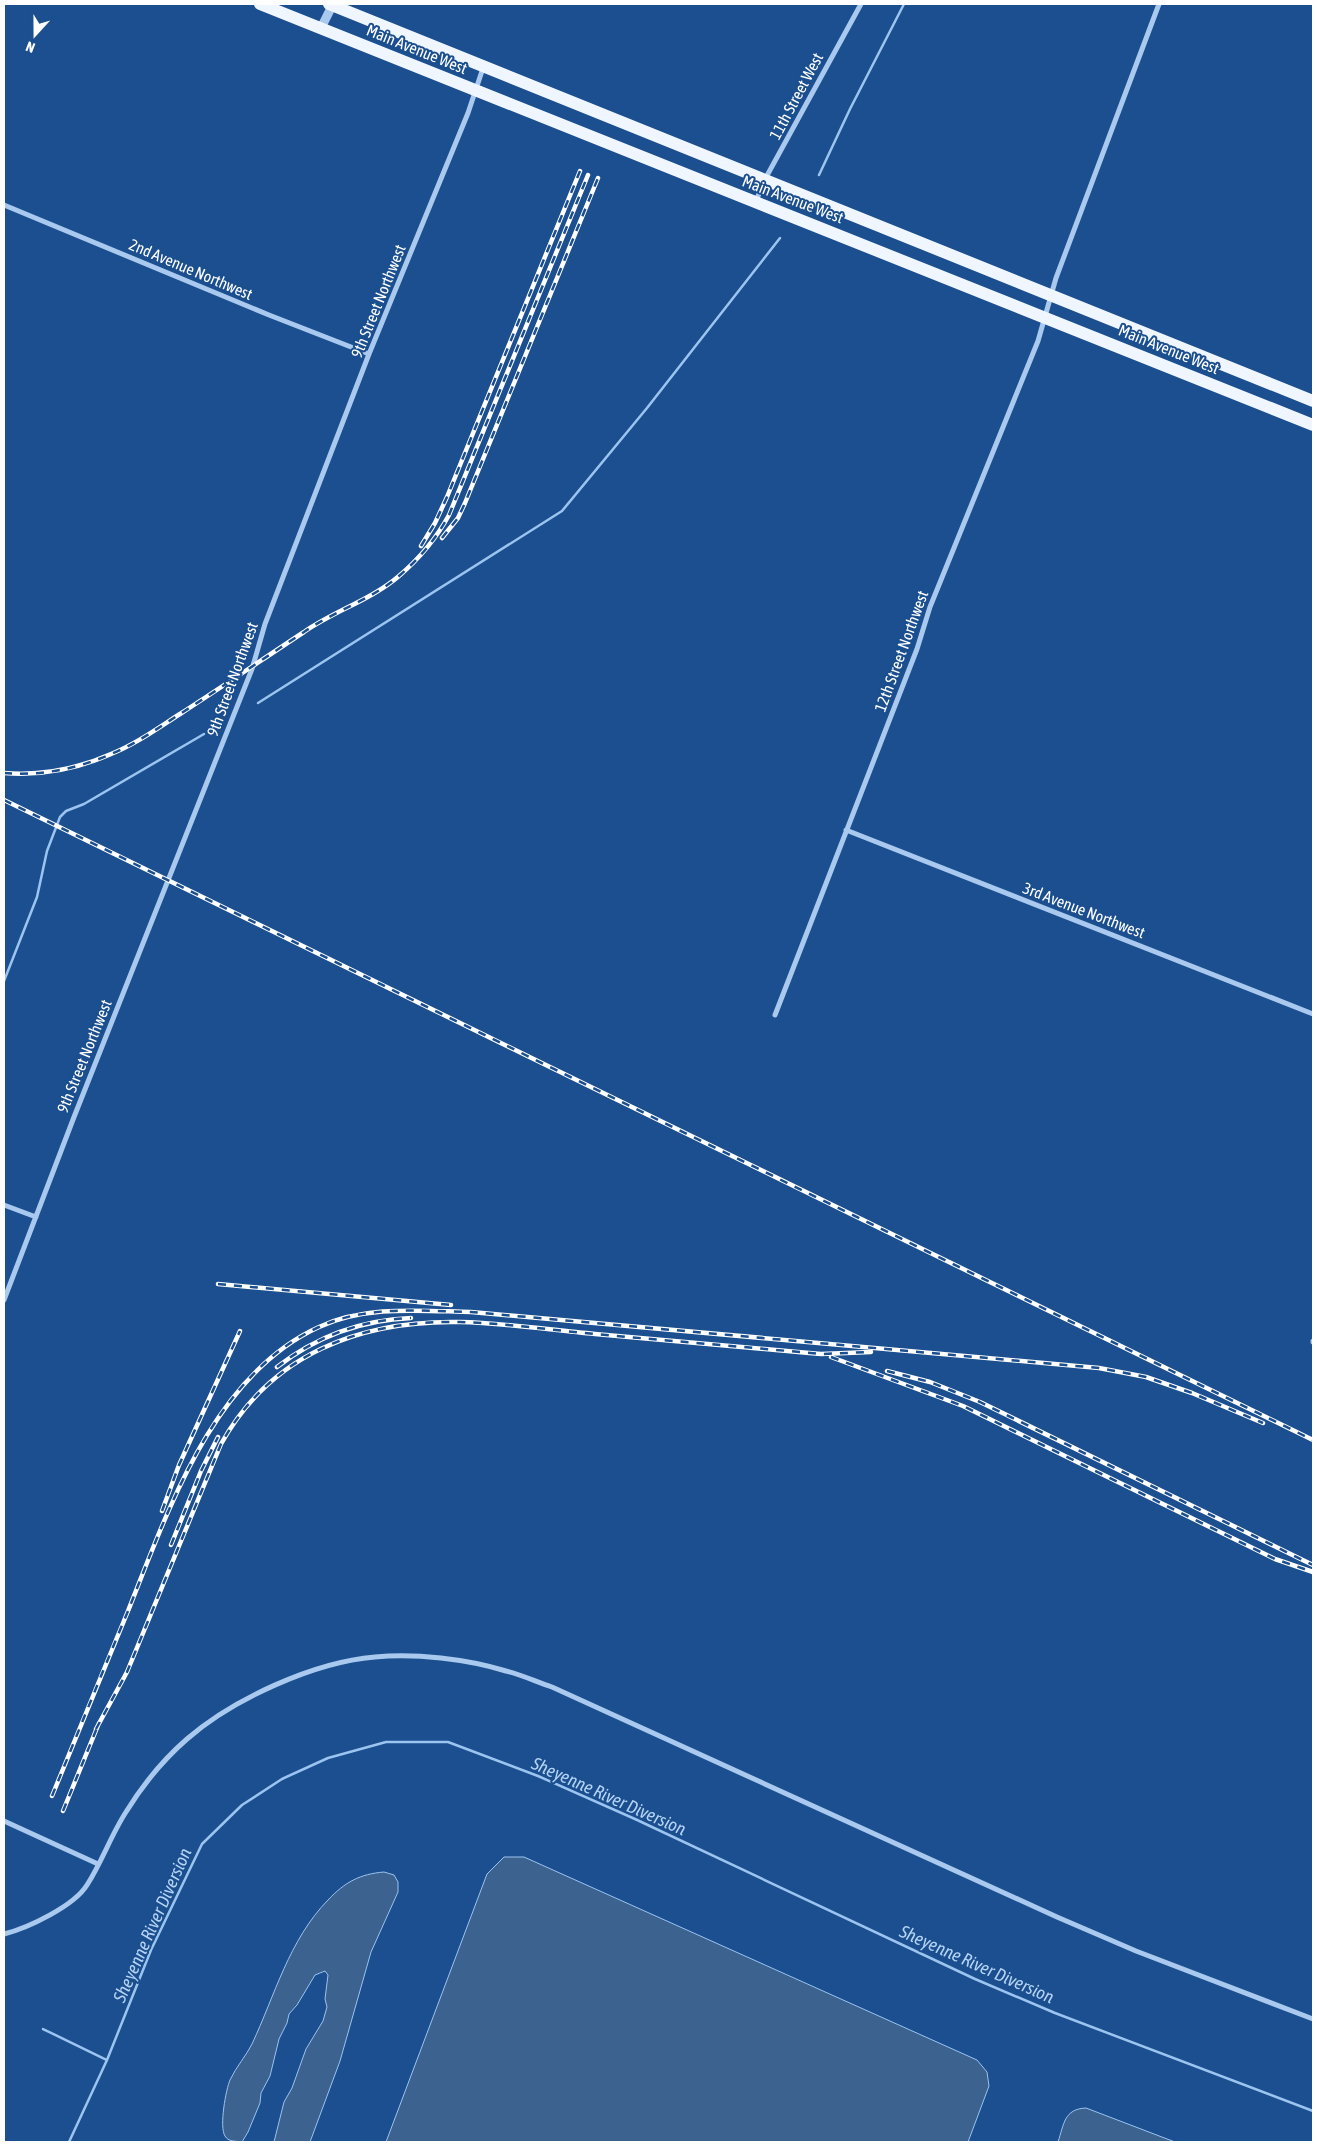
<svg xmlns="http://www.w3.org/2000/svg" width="1317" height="2146" viewBox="0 0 1317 2146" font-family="'Asap Condensed',sans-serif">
  <rect width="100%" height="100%" fill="#1b4f8f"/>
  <path fill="#3c6290" stroke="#9cc4f0" d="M 504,1857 L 524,1857 L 977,2060 L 987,2072 L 989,2086 L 968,2142 L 386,2142 L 487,1874 Z
    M 384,1872 L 394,1875 L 398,1882 L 398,1892 L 371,1952 L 340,2061 L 310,2142 L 274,2142 L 284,2102 L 292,2088 L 306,2049 L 323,2021 L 327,2007 L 325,1999 L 328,1975 L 325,1971 L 315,1975 L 297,2005 L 289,2014 L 287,2023 L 279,2039 L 270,2076 L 261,2093 L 260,2103 L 248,2132 L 242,2142 C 236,2141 228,2142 225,2136 C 219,2127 226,2089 230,2080 C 236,2067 246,2056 252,2044 C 275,1995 289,1940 328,1900 C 345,1882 360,1874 384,1872 Z
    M 1086,2108 L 1175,2142 L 1058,2142 C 1064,2124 1064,2109 1086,2108 Z"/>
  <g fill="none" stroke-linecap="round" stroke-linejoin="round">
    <path stroke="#9cc4f0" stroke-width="2.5" d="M 819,175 L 850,109 L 904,4
      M 258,703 L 562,511 L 647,408 L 780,238
      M 4,981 L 37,897 L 47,851 L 60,817 L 66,811 L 84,804 L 204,734
      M 43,2029 L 107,2060
      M 69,2142 L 107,2060 L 151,1950 L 202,1844 L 242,1805 L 282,1779 L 328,1758 L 386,1742 L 448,1742 L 538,1776 L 635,1819 L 975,1979 L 1055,2013 L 1313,2111"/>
    <path stroke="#a9c9ee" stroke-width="5" d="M 756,201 L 764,181 L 861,4
      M 4,205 L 269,315 L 369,354
      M 846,830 L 1313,1014
      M 775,1015 L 917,649 L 930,607 L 1038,341 L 1056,278 L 1159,4
      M 4,1205 L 36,1217
      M 4,1300 L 74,1117 L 252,669 L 265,624 L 369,354 L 468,113 L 483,68
      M 1313,1342 L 1313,1341
      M 4,1821 L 98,1864
      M 4,1934 C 28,1928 74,1906 87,1885 C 102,1862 111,1835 126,1812 C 142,1786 164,1759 187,1739 C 233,1699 314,1662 375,1657 C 415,1653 467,1659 506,1671 C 522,1675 537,1682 552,1687 L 1057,1917 L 1136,1951 L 1313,2019"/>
    <path stroke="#a9c9ee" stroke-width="9" d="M 321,28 L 333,4"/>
    <path stroke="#f0f6ff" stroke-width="12" d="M 260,4 L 1313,425
      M 329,4 L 1313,401"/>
    <g stroke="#fff" stroke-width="4.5">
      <path id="rail" d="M 442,538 L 458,518 L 465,503 L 598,178
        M 421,546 L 435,523 L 447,497 L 580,171
        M 4,773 C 41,776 77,769 111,754 C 136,744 158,728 180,714 C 222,687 263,659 304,632 C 334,611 371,600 399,576 C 420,558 436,539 449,515 L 588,175
        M 4,800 L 1313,1440
        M 218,1284 L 451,1305
        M 831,1357 L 963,1406 L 1275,1559 L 1313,1572
        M 277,1367 C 317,1336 361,1320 411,1318
        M 887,1371 L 930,1382 L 980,1402 L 1313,1565
        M 162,1511 L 179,1465 L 240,1331
        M 171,1545 L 201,1471 L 218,1437
        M 96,1729 L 127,1672 L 221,1444 C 271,1354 360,1320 460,1322 C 505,1323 550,1330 595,1334 C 671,1341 746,1347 821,1354 L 871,1352
        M 52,1796 C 77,1735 102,1673 128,1611 C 168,1511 213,1375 319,1327 C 366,1305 421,1311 471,1312 L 1099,1368 L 1146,1377 L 1192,1393 L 1263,1423
        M 63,1811 L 99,1723"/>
    </g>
    <use href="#rail" stroke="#1b4f8f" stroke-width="2.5" stroke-dasharray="8" stroke-linecap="butt"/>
  </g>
  <g text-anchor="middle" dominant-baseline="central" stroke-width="4" stroke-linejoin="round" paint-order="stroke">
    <g font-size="16" fill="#fff" stroke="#1b4f8f">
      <text transform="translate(417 49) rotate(22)">Main Avenue West</text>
      <text transform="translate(796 96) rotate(-62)">11th Street West</text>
      <text transform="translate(793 199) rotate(21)">Main Avenue West</text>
      <text transform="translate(191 269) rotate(23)">2nd Avenue Northwest</text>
      <text transform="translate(378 301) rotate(-68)">9th Street Northwest</text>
      <text transform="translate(1169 349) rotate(22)">Main Avenue West</text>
      <text transform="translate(901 651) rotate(-70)">12th Street Northwest</text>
      <text transform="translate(232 679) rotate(-70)">9th Street Northwest</text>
      <text transform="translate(1084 910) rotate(21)">3rd Avenue Northwest</text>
      <text transform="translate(84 1056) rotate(-68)">9th Street Northwest</text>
    </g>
    <g font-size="18" font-style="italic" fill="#b5d3f5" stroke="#1b4f8f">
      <text transform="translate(609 1796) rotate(24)">Sheyenne River Diversion</text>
      <text transform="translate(152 1925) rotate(-66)">Sheyenne River Diversion</text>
      <text transform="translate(977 1964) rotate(24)">Sheyenne River Diversion</text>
    </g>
  </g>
  <rect width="1317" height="2146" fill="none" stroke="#ffffff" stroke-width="10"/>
  <g transform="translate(35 35) rotate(201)" stroke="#1b4f8f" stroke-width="4" paint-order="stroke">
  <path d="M0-4L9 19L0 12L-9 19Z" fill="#ffffff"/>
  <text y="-8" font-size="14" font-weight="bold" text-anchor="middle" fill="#ffffff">N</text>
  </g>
</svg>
